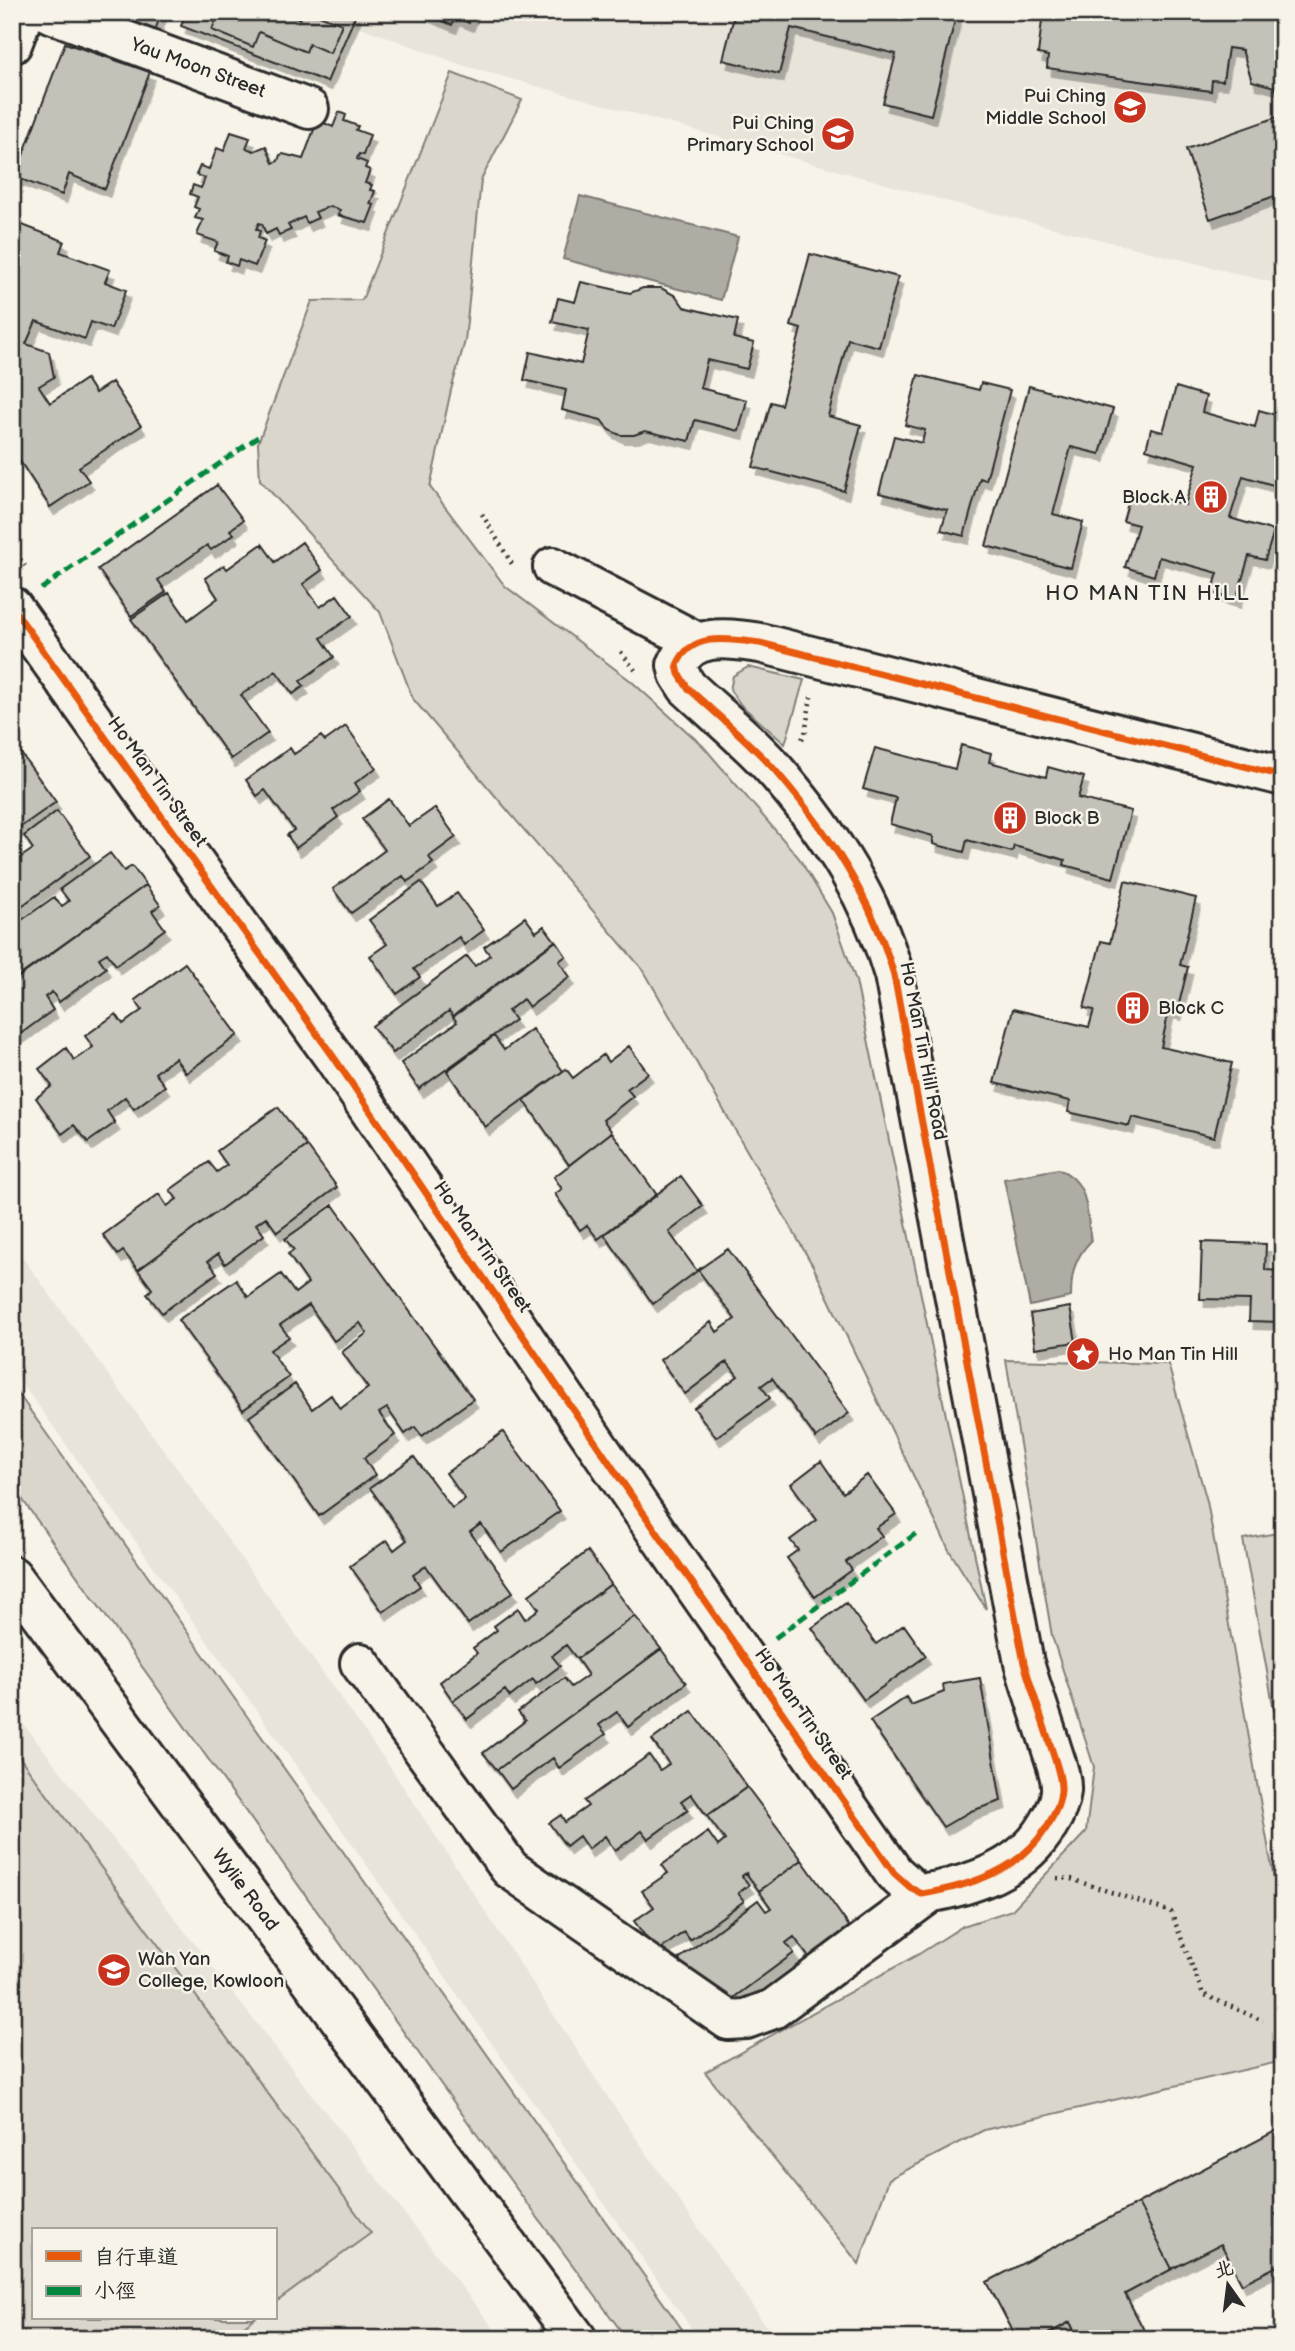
<svg xmlns="http://www.w3.org/2000/svg" width="1295" height="2351" viewBox="0 0 1295 2351" font-family="'Balsamiq Sans','LXGW WenKai TC',sans-serif">
  <defs>
    <filter id="shadow"><feDropShadow dx="4.5" dy="8" stdDeviation="0" flood-color="#0004"/></filter>
  </defs>
  <rect width="100%" height="100%" fill="#f7f3e8"/>
  <filter id="ink" filterUnits="userSpaceOnUse"><feTurbulence type="fractalNoise" baseFrequency=".0143" numOctaves="2"/><feDisplacementMap in="SourceGraphic" scale="14" xChannelSelector="R" yChannelSelector="G"/><feConvolveMatrix kernelMatrix="1 2 1 2 8 2 1 2 1" color-interpolation-filters="sRGB"/></filter>
  <g filter="url(#ink)">
    <path fill="#e8e4da" fill-rule="evenodd" d="M 356,12 L 1283,12 L 1283,285 L 950,202 L 462,65 L 352,24 Z
      M 12,1243 L 184,1478 L 392,1770 L 609,2099 L 775,2339 L 699,2339 L 330,1813 L 12,1369 Z
      M 12,1709 L 502,2339 L 12,2339 ZM 33,2230 L 275,2230 L 275,2318 L 33,2318 Z"/>
    <path fill="#dad6cc" stroke="#82807c" stroke-width="2" d="M 452,73 L 522,100 L 481,180 L 465,341 L 451,390 L 430,487 L 505,586 L 631,681 L 703,746 L 799,858 L 832,913 L 856,981 L 986,1609 L 949,1550 L 813,1266 L 644,971 L 413,699 L 380,612 L 260,480 L 258,443 L 312,301 L 362,300 Z
      M 748,667 L 804,680 L 785,744 L 741,705 L 730,690 L 733,676 Z
      M 1006,1360 L 1168,1364 L 1207,1501 L 1283,1930 L 1283,1987 L 1274,2063 L 984,2130 L 889,2179 L 859,2264 L 705,2072 L 919,1954 L 963,1926 L 1012,1910 L 1086,1832 L 1094,1767 L 1052,1636 Z
      M 12,1385 L 689,2339 L 627,2339 L 488,2150 L 12,1485 Z
      M 1283,1532 L 1283,1708 L 1274,1710 L 1243,1539 Z
      M 12,1747 L 371,2233 L 275,2303 L 275,2230 L 33,2230 L 33,2318 L 255,2318 L 226,2339 L 12,2339 Z"/>
    <path fill="#afaca4" stroke="#7a7874" stroke-width="2" d="M 580,196 L 738,237 L 721,300 L 563,259 Z
      M 1058,1169 C 1090,1181 1086,1211 1091,1241 C 1074,1258 1071,1275 1071,1297 L 1030,1306 L 1004,1179 Z"/>
    <path fill="#c4c1b9" stroke="#2b2b2b" stroke-width="2" filter="url(#shadow)" d="M 111,12 L 162,12 L 155,30 Z
      M 186,12 L 357,12 L 327,82 L 181,26 Z
      M 219,12 L 283,12 L 300,19 L 303,12 L 312,12 L 342,24 L 330,53 L 309,44 L 306,52 L 259,32 L 253,47 L 212,30 Z
      M 421,12 L 473,12 L 469,23 L 455,17 L 452,25 Z
      M 735,12 L 957,12 L 931,115 L 883,103 L 896,54 L 791,28 L 779,74 L 723,60 Z
      M 1043,12 L 1283,12 L 1283,105 L 1275,87 L 1252,81 L 1242,50 L 1228,48 L 1223,81 L 1212,80 L 1211,91 L 1047,68 L 1048,56 L 1038,54 Z
      M 65,43 L 150,72 L 105,189 L 69,174 L 62,195 L 15,177 Z
      M 339,112 L 346,115 L 344,121 L 358,126 L 356,130 L 370,135 L 363,155 L 359,154 L 357,159 L 367,163 L 365,168 L 370,170 L 365,183 L 372,185 L 370,190 L 375,191 L 370,204 L 374,205 L 367,223 L 338,215 L 340,210 L 330,206 L 315,212 L 318,218 L 307,223 L 304,217 L 288,225 L 291,230 L 279,235 L 276,229 L 266,234 L 262,224 L 259,223 L 256,229 L 260,231 L 258,238 L 265,241 L 255,266 L 239,260 L 237,266 L 226,262 L 228,256 L 214,251 L 218,242 L 197,235 L 203,220 L 195,218 L 199,209 L 194,207 L 198,197 L 190,194 L 193,185 L 201,188 L 205,178 L 196,175 L 200,166 L 209,169 L 217,148 L 224,151 L 231,132 L 250,138 L 246,148 L 254,151 L 266,146 L 273,163 L 278,161 L 280,155 L 283,154 L 303,159 L 319,116 L 326,118 L 324,123 L 333,127 Z
      M 1283,115 L 1283,193 L 1210,219 L 1186,149 Z
      M 12,221 L 64,241 L 60,252 L 110,270 L 105,282 L 126,290 L 111,329 L 91,322 L 85,339 L 36,321 L 26,344 L 49,352 L 54,377 L 39,386 L 50,403 L 86,379 L 95,393 L 112,382 L 141,426 L 79,467 L 89,481 L 50,507 L 12,449 Z
      M 810,254 L 898,277 L 879,347 L 848,339 L 828,416 L 861,425 L 844,491 L 753,467 L 771,402 L 781,405 L 801,329 L 791,326 Z
      M 581,282 L 630,293 L 643,288 L 661,288 L 676,296 L 684,307 L 738,320 L 734,338 L 754,343 L 747,369 L 707,360 L 700,388 L 747,400 L 739,431 L 695,420 L 689,441 L 645,431 L 634,435 L 620,435 L 609,430 L 601,420 L 562,410 L 566,390 L 524,380 L 530,352 L 581,364 L 589,330 L 552,322 L 558,298 L 575,302 Z
      M 918,375 L 979,390 L 981,383 L 1010,390 L 986,480 L 980,478 L 964,536 L 941,530 L 947,510 L 879,493 L 894,436 L 922,443 L 925,430 L 905,425 Z
      M 1029,386 L 1113,409 L 1100,454 L 1071,447 L 1053,514 L 1083,522 L 1071,568 L 986,546 Z
      M 1176,387 L 1206,396 L 1202,412 L 1255,427 L 1259,410 L 1283,417 L 1283,450 L 1279,462 L 1283,463 L 1283,488 L 1243,476 L 1230,518 L 1274,531 L 1265,560 L 1249,556 L 1236,600 L 1212,593 L 1218,573 L 1159,557 L 1154,576 L 1125,567 L 1138,525 L 1123,521 L 1132,489 L 1185,505 L 1197,464 L 1146,449 L 1151,429 L 1163,432 Z
      M 217,485 L 243,520 L 230,530 L 234,534 L 211,550 L 207,545 L 158,580 L 166,592 L 131,616 L 98,569 Z
      M 302,542 L 322,570 L 303,584 L 320,607 L 337,595 L 352,616 L 321,638 L 334,657 L 300,681 L 304,686 L 293,694 L 276,671 L 241,695 L 268,733 L 231,759 L 131,619 L 169,593 L 188,620 L 218,598 L 205,578 L 224,565 L 227,569 L 262,544 L 275,562 Z
      M 346,726 L 376,768 L 355,783 L 360,791 L 333,810 L 338,817 L 296,848 L 287,835 L 294,830 L 265,790 L 257,796 L 246,780 L 290,748 L 294,754 L 321,736 L 325,741 Z
      M 12,741 L 56,802 L 12,833 Z
      M 961,745 L 991,753 L 989,762 L 1046,777 L 1048,767 L 1084,777 L 1078,798 L 1131,811 L 1113,878 L 1064,865 L 1065,860 L 1014,846 L 1012,852 L 967,840 L 964,852 L 933,844 L 933,836 L 890,824 L 896,798 L 863,789 L 875,748 L 955,769 Z
      M 389,799 L 409,826 L 435,808 L 456,837 L 429,857 L 433,863 L 407,882 L 403,876 L 351,913 L 333,889 L 385,850 L 362,819 Z
      M 57,811 L 90,856 L 12,913 L 12,863 L 33,849 L 24,836 Z
      M 110,853 L 124,871 L 132,866 L 146,885 L 12,981 L 12,942 L 15,940 L 12,937 L 12,927 L 54,897 L 62,906 L 69,901 L 60,889 Z
      M 1125,881 L 1196,898 L 1180,965 L 1188,967 L 1177,1012 L 1169,1010 L 1161,1047 L 1232,1063 L 1214,1137 L 1132,1117 L 1129,1126 L 1068,1112 L 1070,1101 L 994,1083 L 1013,1009 L 1089,1027 L 1094,1010 L 1084,1008 L 1101,941 L 1110,943 Z
      M 421,882 L 438,906 L 457,893 L 484,930 L 464,945 L 459,937 L 414,969 L 420,977 L 397,994 L 370,956 L 387,944 L 369,920 Z
      M 146,885 L 160,905 L 152,911 L 165,929 L 116,965 L 107,953 L 99,958 L 106,968 L 59,1002 L 52,992 L 45,997 L 53,1010 L 15,1038 L 12,1035 L 12,982 Z
      M 525,917 L 536,932 L 544,926 L 555,941 L 453,1016 L 449,1011 L 393,1053 L 372,1026 L 467,956 L 475,966 L 490,955 L 484,947 Z
      M 556,941 L 566,956 L 559,961 L 570,977 L 529,1007 L 523,999 L 508,1011 L 515,1020 L 419,1089 L 401,1063 L 457,1022 L 453,1017 Z
      M 185,963 L 238,1035 L 186,1073 L 175,1058 L 155,1073 L 165,1086 L 134,1109 L 125,1097 L 107,1111 L 115,1123 L 88,1142 L 74,1125 L 62,1134 L 36,1098 L 52,1086 L 39,1069 L 66,1048 L 74,1060 L 93,1047 L 85,1036 L 116,1014 L 123,1024 L 142,1010 L 135,1000 Z
      M 532,1029 L 563,1071 L 485,1127 L 447,1071 L 494,1036 L 504,1050 Z
      M 629,1046 L 648,1073 L 627,1089 L 633,1096 L 603,1120 L 612,1132 L 569,1165 L 524,1100 L 566,1069 L 573,1078 L 603,1055 L 608,1062 Z
      M 278,1107 L 307,1146 L 138,1270 L 123,1251 L 118,1255 L 103,1235 L 159,1194 L 167,1206 L 177,1199 L 170,1190 L 209,1162 L 217,1172 L 227,1165 L 217,1151 Z
      M 612,1132 L 657,1195 L 598,1239 L 587,1225 L 580,1230 L 555,1194 L 562,1189 L 554,1177 Z
      M 307,1146 L 337,1187 L 277,1232 L 266,1217 L 256,1224 L 264,1235 L 225,1264 L 218,1254 L 208,1261 L 217,1273 L 162,1313 L 147,1294 L 152,1289 L 138,1270 Z
      M 681,1176 L 703,1206 L 669,1232 L 697,1271 L 653,1304 L 604,1234 Z
      M 333,1205 L 473,1399 L 422,1436 L 415,1427 L 405,1434 L 387,1408 L 379,1413 L 395,1435 L 364,1458 L 375,1475 L 319,1516 L 249,1417 L 295,1384 L 312,1409 L 331,1395 L 340,1409 L 368,1388 L 342,1352 L 367,1333 L 360,1323 L 334,1341 L 309,1305 L 280,1325 L 289,1337 L 270,1350 L 289,1377 L 243,1410 L 178,1320 L 236,1280 L 248,1297 L 281,1274 L 295,1293 L 308,1283 L 288,1254 L 294,1250 L 285,1239 Z
      M 1202,1242 L 1266,1244 L 1265,1270 L 1283,1271 L 1283,1322 L 1249,1321 L 1250,1300 L 1200,1299 Z
      M 728,1249 L 849,1413 L 816,1438 L 772,1378 L 761,1386 L 770,1398 L 716,1437 L 694,1408 L 738,1376 L 727,1362 L 685,1394 L 660,1360 L 711,1322 L 717,1332 L 735,1319 L 698,1270 Z
      M 1070,1307 L 1076,1342 L 1035,1348 L 1030,1314 Z
      M 503,1432 L 560,1511 L 501,1552 L 481,1524 L 470,1532 L 513,1592 L 468,1624 L 426,1566 L 413,1575 L 420,1586 L 383,1612 L 350,1566 L 387,1540 L 394,1550 L 407,1540 L 370,1488 L 414,1457 L 452,1508 L 465,1499 L 446,1473 Z
      M 821,1461 L 843,1493 L 867,1475 L 896,1514 L 876,1528 L 882,1536 L 846,1562 L 852,1570 L 815,1597 L 787,1558 L 798,1550 L 790,1540 L 817,1520 L 791,1484 Z
      M 588,1551 L 611,1584 L 453,1701 L 440,1682 L 477,1653 L 473,1648 L 497,1630 L 494,1626 L 518,1608 L 525,1619 L 539,1609 L 529,1595 Z
      M 611,1584 L 635,1616 L 577,1659 L 566,1645 L 552,1656 L 560,1666 L 536,1684 L 533,1679 L 510,1697 L 505,1690 L 467,1719 L 453,1701 Z
      M 846,1603 L 876,1644 L 904,1625 L 926,1656 L 864,1700 L 812,1628 Z
      M 635,1616 L 661,1649 L 497,1770 L 483,1753 L 525,1721 L 518,1712 L 564,1678 L 571,1687 L 588,1675 L 577,1659 Z
      M 661,1649 L 686,1683 L 628,1727 L 617,1712 L 599,1725 L 606,1734 L 559,1768 L 553,1758 L 511,1789 L 497,1770 Z
      M 980,1678 L 1001,1801 L 971,1811 L 943,1827 L 870,1721 L 906,1697 L 911,1705 L 944,1692 L 943,1684 Z
      M 692,1711 L 747,1787 L 707,1816 L 691,1794 L 681,1801 L 688,1810 L 648,1839 L 642,1831 L 615,1851 L 605,1836 L 588,1849 L 579,1836 L 566,1846 L 549,1823 L 561,1815 L 565,1822 L 588,1806 L 584,1801 L 649,1755 L 660,1770 L 669,1764 L 652,1740 Z
      M 747,1787 L 802,1860 L 759,1891 L 746,1873 L 742,1876 L 749,1885 L 738,1893 L 744,1901 L 690,1940 L 684,1932 L 657,1952 L 634,1921 L 654,1907 L 642,1891 L 668,1873 L 662,1865 L 708,1832 L 718,1846 L 725,1840 L 707,1816 Z
      M 802,1860 L 851,1929 L 810,1959 L 794,1937 L 786,1943 L 794,1953 L 729,2001 L 676,1961 L 758,1900 L 766,1911 L 771,1908 L 759,1891 Z
      M 1283,2127 L 1283,2211 L 1276,2214 L 1283,2228 L 1283,2263 L 1242,2284 L 1221,2244 L 1172,2269 L 1138,2203 Z
      M 1138,2203 L 1172,2269 L 1125,2294 L 1146,2334 L 1136,2339 L 1078,2339 L 1070,2322 L 1039,2339 L 1017,2339 L 987,2282 Z"/>
    <g fill="none" stroke-linecap="round" stroke-linejoin="round">
      <g stroke="#2b2b2b" stroke-width="44">
        <path id="minor" d="M 48,12 L 309,109
          M 553,567 L 697,642
          M 12,607 L 335,1059 L 640,1508 L 894,1873 L 912,1889 L 922,1894 C 970,1886 1022,1870 1048,1825 C 1055,1814 1060,1804 1061,1791 C 1062,1776 1054,1758 1050,1744 C 1041,1717 1032,1690 1024,1663 L 894,975 C 872,899 832,837 780,776 C 755,746 717,715 687,687 L 679,674 L 677,665 C 691,631 730,639 760,643 L 1283,776
          M 360,1663 L 510,1869 L 728,2020 L 746,2019 L 773,2009 L 931,1892"/>
      </g>
      <g stroke="#2b2b2b" stroke-width="44">
        <path id="major" d="M 12,44 L 24,12
          M 12,1576 L 577,2339"/>
      </g>
      <path stroke="#2b2b2b" stroke-width="4.5" stroke-dasharray="2 5" stroke-linecap="butt" d="M 482,514 L 512,564
        M 12,548 L 25,566
        M 621,652 L 635,670
        M 802,739 L 805,734 L 811,697
        M 1057,1878 L 1071,1879 L 1171,1912 L 1203,1994 L 1263,2021"/>
      <use href="#minor" stroke="#f7f3e8" stroke-width="38"/>
      <use href="#major" stroke="#f7f3e8" stroke-width="38"/>
      <path stroke="#00873e" stroke-width="5" stroke-dasharray="10 5" stroke-linecap="butt" d="M 41,589 L 259,436
        M 775,1638 L 918,1532"/>
      <g stroke="#f7f3e8" stroke-width="11">
        <path id="cycleway" d="M 12,607 L 335,1059 L 640,1508 L 894,1873 L 912,1889 L 922,1894 C 970,1886 1022,1870 1048,1825 C 1055,1814 1060,1804 1061,1791 C 1062,1776 1054,1758 1050,1744 C 1041,1717 1032,1690 1024,1663 L 894,975 C 872,899 832,837 780,776 C 755,746 717,715 687,687 L 679,674 L 677,665 C 691,631 730,639 760,643 L 1283,776"/>
      </g>
      <use href="#cycleway" stroke="#e8590c" stroke-width="7"/>
    </g>
  </g>
  <defs>
    <g id="school-disc" transform="scale(1.75)"><circle r="9.5" fill="#c8321e" stroke="#f7f3e8"/><path d="M0-5L7-2L0 1L-7-2ZM-4 1L0 2.5L4 1V4Q0 6-4 4Z" fill="#fff"/></g>
    <g id="building-disc" transform="scale(1.75)"><circle r="9.5" fill="#c8321e" stroke="#f7f3e8"/><path d="M-4-6H4V6H1V3H-1V6H-4ZM-2.5-4.3h1.7v1.8h-1.7ZM.8-4.3h1.7v1.8H.8ZM-2.5-1h1.7V.8h-1.7ZM.8-1h1.7V.8H.8Z" fill="#fff"/></g>
    <g id="sight-disc" transform="scale(1.75)"><circle r="9.5" fill="#c8321e" stroke="#f7f3e8"/><path d="M0-6L1.8-2.2L6-1.7L2.9 1.2L3.7 5.4L0 3.3L-3.7 5.4L-2.9 1.2L-6-1.7L-1.8-2.2Z" fill="#fff"/></g>
  </defs>
  <g fill-rule="evenodd">
    <use href="#school-disc" x="1130" y="107"/>
    <use href="#school-disc" x="838" y="134"/>
    <use href="#building-disc" x="1211" y="497"/>
    <use href="#building-disc" x="1010" y="818"/>
    <use href="#building-disc" x="1133" y="1008"/>
    <use href="#sight-disc" x="1083" y="1354"/>
    <use href="#school-disc" x="114" y="1970"/>
  </g>
  <g text-anchor="middle" dominant-baseline="central" stroke-width="5" stroke-linejoin="round" paint-order="stroke">
    <g font-size="19" fill="#2b2b2b" stroke="#f7f3e8">
      <text transform="translate(198 68) rotate(20)">Yau Moon Street</text>
      <text transform="translate(157 782) rotate(54)">Ho Man Tin Street</text>
      <text transform="translate(923 1051) rotate(79)">Ho Man Tin Hill Road</text>
      <text transform="translate(482 1247) rotate(55)">Ho Man Tin Street</text>
      <text transform="translate(803 1714) rotate(55)">Ho Man Tin Street</text>
      <text transform="translate(245 1890) rotate(53)">Wylie Road</text>
    </g>
    <g font-size="19" fill="#2b2b2b" stroke="#f7f3e8" text-anchor="start">
      <text x="1106" y="96" text-anchor="end">Pui Ching<tspan x="1106" dy="22">Middle School</tspan></text>
      <text x="814" y="123" text-anchor="end">Pui Ching<tspan x="814" dy="22">Primary School</tspan></text>
      <text x="1186" y="497" text-anchor="end">Block A</text>
      <text x="1034" y="818">Block B</text>
      <text x="1158" y="1008">Block C</text>
      <text x="1108" y="1354">Ho Man Tin Hill</text>
      <text x="138" y="1959">Wah Yan<tspan x="138" dy="22">College, Kowloon</tspan></text>
    </g>
    <g font-size="21" letter-spacing="2" fill="#2b2b2b" stroke="#f7f3e8">
      <text x="1148" y="593">HO MAN TIN HILL</text>
    </g>
  </g>
  <rect width="1295" height="2351" fill="none" stroke="#f7f3e8" stroke-width="42"/>
  <rect x="21" y="21" width="1253" height="2309" fill="none" stroke="#2b2b2b" stroke-width="2.5" filter="url(#ink)"/>
  <rect x="32" y="2228" width="245" height="91" fill="#f7f3e8" stroke="#a5a39c" stroke-width="2"/>
  <rect x="46" y="2251" width="35" height="10" fill="#e8590c" stroke="#a5a39c" stroke-width="2"/>
  <text x="94" y="2264" font-size="21" fill="#2b2b2b">自行車道</text>
  <rect x="46" y="2286" width="35" height="10" fill="#00873e" stroke="#a5a39c" stroke-width="2"/>
  <text x="94" y="2298" font-size="21" fill="#2b2b2b">小徑</text>
  <g transform="translate(1228 2285) rotate(346)" stroke="#f7f3e8" stroke-width="5" paint-order="stroke">
  <path d="M0-5L12 26L0 18L-12 26Z" fill="#2b2b2b"/>
  <text y="-10" font-size="19" font-weight="bold" text-anchor="middle" fill="#2b2b2b">北</text>
  </g>
</svg>
